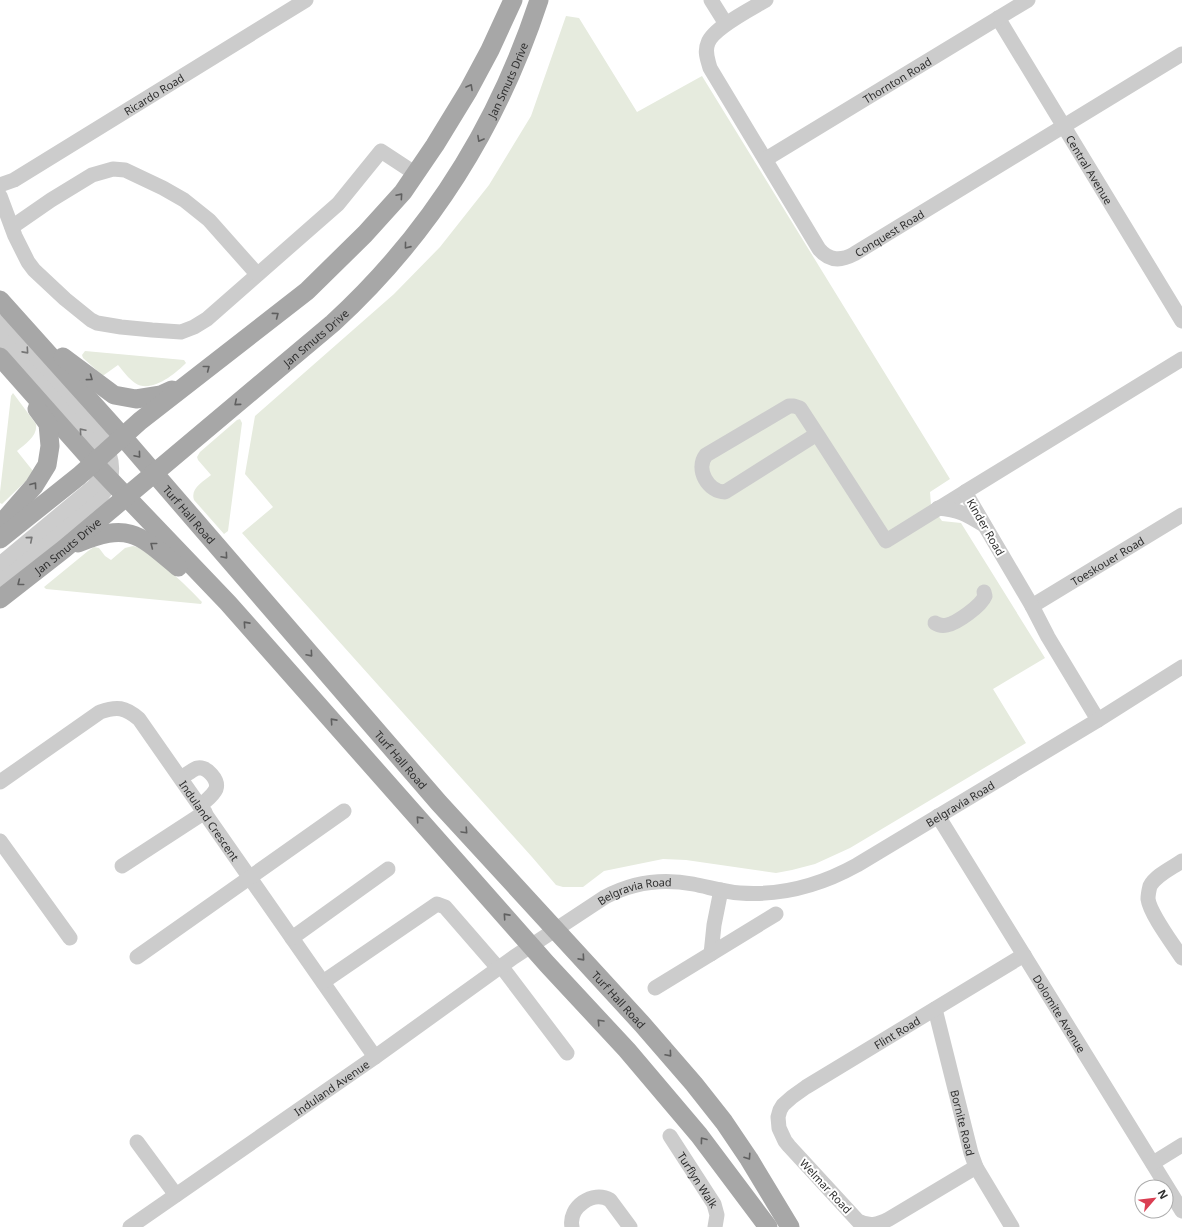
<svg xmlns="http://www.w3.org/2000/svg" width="1182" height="1227" viewBox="0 0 1182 1227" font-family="'Noto Sans',sans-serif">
  <rect width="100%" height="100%" fill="#fff"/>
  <path fill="#e6ebde" d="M 566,16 L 579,18 L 637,112 L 702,76 L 950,479 L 930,492 L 931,505 L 942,521 L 961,523 L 1045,658 L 993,689 L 1026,743 L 850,848 L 815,864 L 792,870 L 776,873 L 686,860 L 663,859 L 604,871 L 583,887 L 563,887 L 556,885 L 532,857 L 242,533 L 273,507 L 245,474 L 255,416 L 394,294 L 440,247 L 489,185 L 531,116 Z
    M 85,351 L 184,360 L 186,363 C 175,374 151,394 135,383 C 129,379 123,371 118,365 L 104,375 L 102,375 L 83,358 L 82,355 Z
    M 13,393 L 36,424 C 38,436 25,444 17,451 L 33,471 L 27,480 L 2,504 L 0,503 L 0,492 L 11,396 Z
    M 240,419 L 242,423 L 228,531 L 224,534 L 194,500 C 190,488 203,482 211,475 L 198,460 L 197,457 L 200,452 L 237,420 Z
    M 133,546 C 148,548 191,590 202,602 L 201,604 L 46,589 L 44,587 L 88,551 L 94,547 L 99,548 L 105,556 L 111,560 L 125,548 Z"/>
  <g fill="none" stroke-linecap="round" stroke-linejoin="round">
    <g stroke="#ccc" stroke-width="15">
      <path d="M 711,0 L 726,24"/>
      <path id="s1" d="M 766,0 C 751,9 713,28 708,43 C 704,52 708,60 710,68 L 819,249 C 829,261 841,261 854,254 L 1182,54"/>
      <path id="s2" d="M 998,18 L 1182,321"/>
      <path id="s3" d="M 766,159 L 1028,0"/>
      <path id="s4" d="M 0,185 L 14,180 L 306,0"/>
      <path d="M 0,196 L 15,236 L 28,262 L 34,270 L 65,299 L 91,320 L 97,323 L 121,327 L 152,330 L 181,332 L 194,327 L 207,319 L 338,204 L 381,151 L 416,174"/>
      <path d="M 12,227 L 51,200 L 92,175 L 113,169 L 125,170 L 163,188 L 184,200 L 209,220 L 257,274"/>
      <path d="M 0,322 L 101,436 C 110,451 116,468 108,485 C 103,499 87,508 76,518 C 51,539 26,560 0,580"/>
      <path d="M 0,338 L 92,443 C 100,456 103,473 94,486 L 0,564"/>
      <path d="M 817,434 L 800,408 L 794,406 L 789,406 L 706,455 C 695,469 708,492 725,492 L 817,434 L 886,541 L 965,492"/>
      <path d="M 938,508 C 960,510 966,514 984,525"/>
      <path id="s5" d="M 1032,606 L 1182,515"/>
      <path d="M 935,623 C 938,625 942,626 947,625 C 957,623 981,606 985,596 L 984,592"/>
      <path d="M 1098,720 L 1048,637 L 1032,606 L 965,492 L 1182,359"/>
      <path d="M 181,778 C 186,775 192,770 197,768 C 207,766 219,780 216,789 C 213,796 205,801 200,806"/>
      <path id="s6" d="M 0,782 L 100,712 C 117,706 125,707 139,719 L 375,1057"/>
      <path id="s7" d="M 938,816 L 1182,1211"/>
      <path d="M 0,841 L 70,938"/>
      <path d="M 1182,861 C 1172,868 1156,875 1150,886 C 1149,890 1148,895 1148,899 C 1150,914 1173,944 1182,958"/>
      <path d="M 122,866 L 205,812"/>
      <path d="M 292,938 L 388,869"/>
      <path d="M 711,954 L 714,925 L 721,890"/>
      <path d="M 137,957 L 344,811"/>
      <path d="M 501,966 L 567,1053"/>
      <path d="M 323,982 L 437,904 L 445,907 L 498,968"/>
      <path d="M 655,988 L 776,914"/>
      <path id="s8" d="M 935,1009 L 971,1153 L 976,1167 L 1012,1227"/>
      <path id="s9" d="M 670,1136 L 714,1204 L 717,1215 L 715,1227"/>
      <path d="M 137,1142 L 176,1195"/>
      <path d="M 1153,1163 L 1182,1145"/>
      <path id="s10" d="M 976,1167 L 889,1219 C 877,1225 870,1227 858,1221 L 789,1146 L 785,1141 L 779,1128 L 778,1117 L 780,1110 L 783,1105 L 792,1097 L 806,1087 L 1024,955"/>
      <path id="s11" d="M 130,1227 L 375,1057 L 514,957 L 605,897 C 633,882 661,878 693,884 C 709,887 724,892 740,893 C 782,896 821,885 857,865 L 1098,720 L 1182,667"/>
      <path d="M 572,1227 C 568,1207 593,1190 610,1200 L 630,1227"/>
    </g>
    <g stroke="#a7a7a7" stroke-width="19">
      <path id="s12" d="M 0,300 L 123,437 L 439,803 L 642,1024 L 694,1084 L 724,1122 L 749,1159 L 790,1227"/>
      <path d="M 0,357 L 94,463 L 228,603 L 547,964 L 627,1050 L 699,1135 L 768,1227"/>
      <path d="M 63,357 L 114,395 L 136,399 L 161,395 L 172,390"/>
      <path d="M 0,525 L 34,486 L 47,465 L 50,446 L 48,424 L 37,409"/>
      <path d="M 0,539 L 79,476 L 140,421 L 307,291 L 365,234 L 403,192 L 435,145 L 468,91 L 490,50 L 513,0"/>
      <path d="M 78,543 C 129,522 139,534 178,567"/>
      <path id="s13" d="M 0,599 L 64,549 L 333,323 C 430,234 498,125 539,0"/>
    </g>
  </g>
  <defs><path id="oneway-chevron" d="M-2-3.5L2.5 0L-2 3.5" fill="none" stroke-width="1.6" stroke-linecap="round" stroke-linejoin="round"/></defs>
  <g stroke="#5f5f5f">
    <use href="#oneway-chevron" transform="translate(470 87) rotate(-61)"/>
    <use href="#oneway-chevron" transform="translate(480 139) rotate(119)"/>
    <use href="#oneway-chevron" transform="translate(400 196) rotate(-49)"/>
    <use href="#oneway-chevron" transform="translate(407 246) rotate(129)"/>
    <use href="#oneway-chevron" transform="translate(276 315) rotate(-37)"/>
    <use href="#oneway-chevron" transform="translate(207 368) rotate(-38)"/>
    <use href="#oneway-chevron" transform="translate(90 378) rotate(36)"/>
    <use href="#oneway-chevron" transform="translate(237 403) rotate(140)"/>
    <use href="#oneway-chevron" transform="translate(138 455) rotate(50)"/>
    <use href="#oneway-chevron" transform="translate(34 485) rotate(-54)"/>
    <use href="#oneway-chevron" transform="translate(153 545) rotate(-142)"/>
    <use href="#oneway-chevron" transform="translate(225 556) rotate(49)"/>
    <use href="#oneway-chevron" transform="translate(20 583) rotate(142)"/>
    <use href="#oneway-chevron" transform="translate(246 624) rotate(-132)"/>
    <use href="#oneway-chevron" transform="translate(310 654) rotate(49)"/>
    <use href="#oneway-chevron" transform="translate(333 721) rotate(-132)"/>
    <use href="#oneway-chevron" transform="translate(419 819) rotate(-132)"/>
    <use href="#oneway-chevron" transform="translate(465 831) rotate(47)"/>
    <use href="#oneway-chevron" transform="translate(506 916) rotate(-132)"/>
    <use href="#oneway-chevron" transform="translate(582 958) rotate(48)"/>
    <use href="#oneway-chevron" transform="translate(600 1022) rotate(-133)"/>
    <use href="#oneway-chevron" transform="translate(669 1054) rotate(49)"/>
    <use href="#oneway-chevron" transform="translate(703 1140) rotate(-127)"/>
    <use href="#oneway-chevron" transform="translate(748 1157) rotate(56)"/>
  </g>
  <g stroke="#767676">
    <use href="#oneway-chevron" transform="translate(26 351) rotate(48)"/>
    <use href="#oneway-chevron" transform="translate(82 431) rotate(-131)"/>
    <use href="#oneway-chevron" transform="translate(30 539) rotate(-40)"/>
  </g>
  <g text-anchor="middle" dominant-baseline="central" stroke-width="4" stroke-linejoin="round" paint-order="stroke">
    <g font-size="11" fill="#2f2f2f" stroke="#fff">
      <text stroke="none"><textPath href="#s13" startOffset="734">Jan Smuts Drive</textPath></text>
      <text stroke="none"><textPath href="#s3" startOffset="153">Thornton Road</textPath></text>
      <text stroke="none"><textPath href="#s4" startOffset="179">Ricardo Road</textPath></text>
      <text stroke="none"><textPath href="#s2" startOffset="177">Central Avenue</textPath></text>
      <text stroke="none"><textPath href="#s1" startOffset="390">Conquest Road</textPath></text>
      <text stroke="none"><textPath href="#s13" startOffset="410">Jan Smuts Drive</textPath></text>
      <text stroke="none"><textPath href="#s12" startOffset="286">Turf Hall Road</textPath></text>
      <text transform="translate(986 527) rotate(60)">Kinder Road</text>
      <text stroke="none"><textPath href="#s13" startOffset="86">Jan Smuts Drive</textPath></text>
      <text stroke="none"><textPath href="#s5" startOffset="88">Toeskouer Road</textPath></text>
      <text stroke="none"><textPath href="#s12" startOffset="610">Turf Hall Road</textPath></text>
      <text stroke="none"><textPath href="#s11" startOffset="959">Belgravia Road</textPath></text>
      <text stroke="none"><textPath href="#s6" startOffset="288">Induland Crescent</textPath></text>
      <text stroke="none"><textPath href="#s11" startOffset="609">Belgravia Road</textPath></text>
      <text stroke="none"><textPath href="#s12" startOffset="934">Turf Hall Road</textPath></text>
      <text stroke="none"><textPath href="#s7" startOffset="232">Dolomite Avenue</textPath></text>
      <text stroke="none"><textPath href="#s10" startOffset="416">Flint Road</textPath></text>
      <text stroke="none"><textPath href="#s11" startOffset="245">Induland Avenue</textPath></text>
      <text stroke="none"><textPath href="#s8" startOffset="117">Bornite Road</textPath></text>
      <text stroke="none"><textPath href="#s9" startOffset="52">Turflyn Walk</textPath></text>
      <text transform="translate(826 1186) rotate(47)">Welmar Road</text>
    </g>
  </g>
  <g transform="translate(1154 1199) rotate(62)"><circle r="19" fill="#ffffff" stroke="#acacac"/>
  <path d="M0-3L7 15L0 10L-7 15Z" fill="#da3e52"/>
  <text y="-6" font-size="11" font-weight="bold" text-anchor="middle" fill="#2f2f2f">N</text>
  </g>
</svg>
